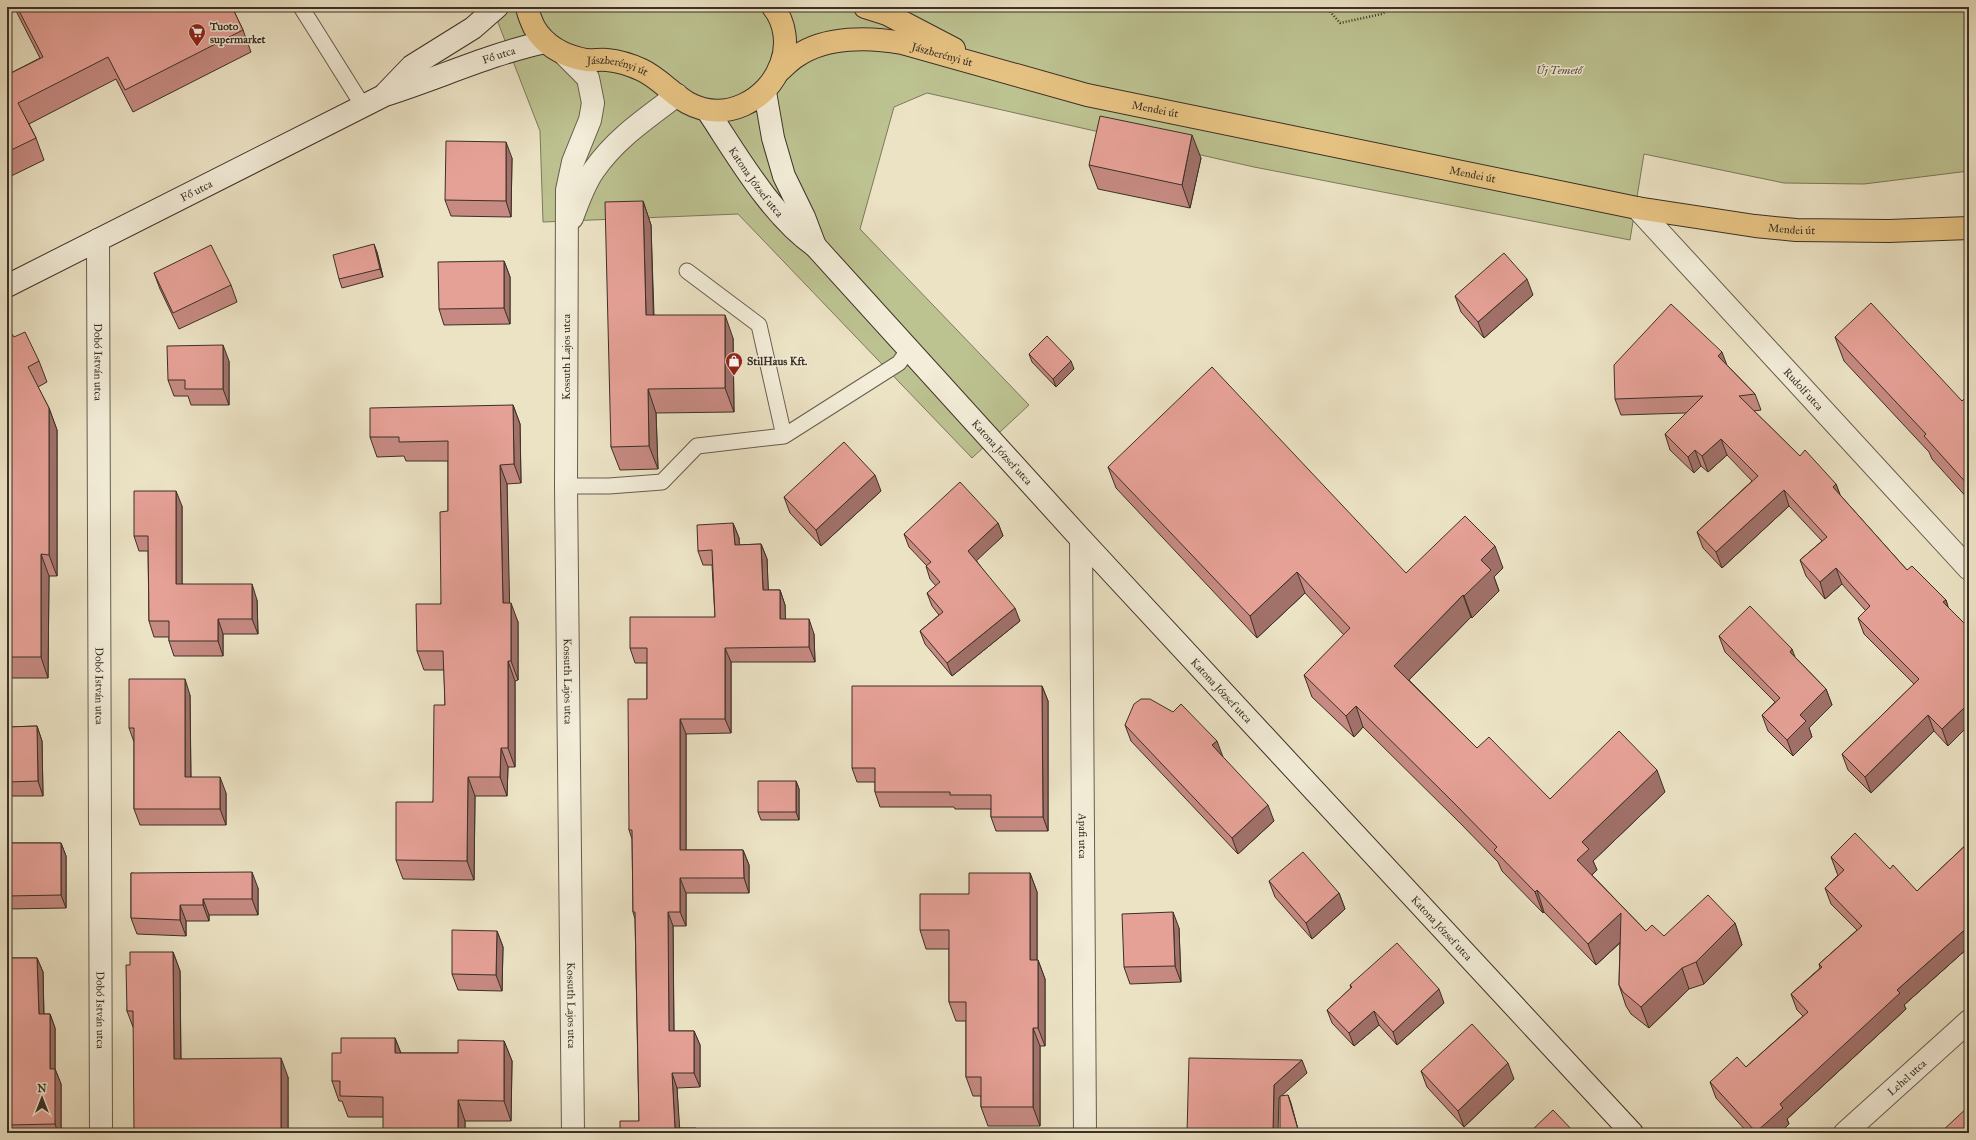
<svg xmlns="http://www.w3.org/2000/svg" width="1976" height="1140" viewBox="0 0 1976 1140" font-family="'IM FELL Great Primer',serif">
  <rect width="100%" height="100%" fill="#ece3c5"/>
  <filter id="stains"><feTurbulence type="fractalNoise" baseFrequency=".005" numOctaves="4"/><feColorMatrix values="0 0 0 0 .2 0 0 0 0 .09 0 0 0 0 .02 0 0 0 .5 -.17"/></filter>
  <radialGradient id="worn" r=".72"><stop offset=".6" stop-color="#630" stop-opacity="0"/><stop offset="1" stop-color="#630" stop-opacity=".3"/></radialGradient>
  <path fill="#bdc291" stroke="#7c795c" d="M 492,7 L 1969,7 L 1969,171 L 1864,184 L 1784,183 L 1644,154 L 1630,240 L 1254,167 L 927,93 L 894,107 L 860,229 L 1029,405 L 972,458 L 738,214 L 543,222 L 540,131 Z"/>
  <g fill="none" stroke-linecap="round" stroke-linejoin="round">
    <g stroke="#675d4e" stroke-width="17">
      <path id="lane" d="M 301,7 L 363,106
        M 687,271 L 759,325 L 784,436
        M 566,486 L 609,486 L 662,482 L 697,446 L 784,436 L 899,363 L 909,349"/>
    </g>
    <g stroke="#675d4e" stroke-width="24">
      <g id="street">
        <path id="s1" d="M 564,54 L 588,78 L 593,103 L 590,120 L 573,162 L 567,190 L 566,486 L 573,1133"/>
        <path id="s2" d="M 1637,208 L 1969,569"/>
        <path d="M 572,218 C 578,202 584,184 594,170 C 616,138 647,118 677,95"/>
        <path id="s3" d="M 98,240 L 101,1133"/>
        <path id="s4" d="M 1081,539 L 1085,1133"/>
        <path id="s5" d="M 1845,1133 L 1969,1021"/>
      </g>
    </g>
    <g stroke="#3b3026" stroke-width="24">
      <g id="secondary">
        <path d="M 765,92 L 773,138 L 784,176 L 804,217 L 815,246"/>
        <path d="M 386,93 L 412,66 L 473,28 L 497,7"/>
        <path id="s6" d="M 707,110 C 737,155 770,214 815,246 L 1081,539 L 1632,1133"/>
        <path id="s7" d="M 7,286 L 385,95 C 439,78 490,54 545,42"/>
      </g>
    </g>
    <g stroke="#3b3026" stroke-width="24">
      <g id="primary">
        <path id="s8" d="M 527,7 C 528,14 531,20 534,27 C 545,46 564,56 586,60 C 593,61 600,59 607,60 C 619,61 631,65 642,70 C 659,78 672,94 688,103 C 725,123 768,101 781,64 C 788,46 786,23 773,7"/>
        <path d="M 865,7 L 887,14 L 954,49"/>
        <path id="s9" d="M 778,72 C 784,67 790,60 797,56 C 826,36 870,37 902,43 L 1087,95 L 1637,208 L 1755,226 L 1796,230 L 1889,231 L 1969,228"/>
      </g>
    </g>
    <path stroke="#3b3026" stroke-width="2.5" stroke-dasharray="1 2" stroke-linecap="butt" d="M 1326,7 L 1340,23 L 1382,14 L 1392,7"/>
    <use href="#lane" stroke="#f3edd9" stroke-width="15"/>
    <use href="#street" stroke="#f3edd9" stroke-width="22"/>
    <use href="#secondary" stroke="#f3edd9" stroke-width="22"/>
    <use href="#primary" stroke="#e6c282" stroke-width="22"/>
  </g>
  <path fill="#c68a82" stroke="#3b3026" d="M 14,7 L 232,7 L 243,30 L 251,52 L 133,112 L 116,79 L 29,124 L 36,138 L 44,160 L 7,178 L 7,75 L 40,58 Z
    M 397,7 L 407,7 L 407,9 Z
    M 512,158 L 511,217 L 451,216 L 445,200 Z
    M 1201,158 L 1190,208 L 1098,189 L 1089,165 Z
    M 643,201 L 651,225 L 654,315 L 733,338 L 734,412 L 656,413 L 658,469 L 620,470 L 611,447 Z
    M 377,252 L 383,277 L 342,288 L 339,279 Z
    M 504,261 L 510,277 L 510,324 L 444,325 L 439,309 Z
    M 154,273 L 231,285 L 237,302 L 179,329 L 160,289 Z
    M 1533,295 L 1484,338 L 1461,312 L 1455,296 Z
    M 7,337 L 14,337 L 39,361 L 47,382 L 38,387 L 49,408 L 57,430 L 57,576 L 49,576 L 48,678 L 7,678 Z
    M 1835,337 L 1962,401 L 1969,394 L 1969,500 L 1932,459 L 1929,452 L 1844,361 Z
    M 1029,354 L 1074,369 L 1056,387 L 1032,362 Z
    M 229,361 L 229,405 L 191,405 L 188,396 L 174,396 L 168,380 Z
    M 1727,365 L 1755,394 L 1761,410 L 1754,411 L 1800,456 L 1836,484 L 1840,495 L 1907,570 L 1946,600 L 1948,607 L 1969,628 L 1969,725 L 1948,746 L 1934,731 L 1871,793 L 1848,770 L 1842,754 L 1914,684 L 1864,634 L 1858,618 L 1866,611 L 1842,584 L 1825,599 L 1806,576 L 1800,560 L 1822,541 L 1789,506 L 1722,568 L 1703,548 L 1697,532 L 1752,481 L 1727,455 L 1708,472 L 1701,466 L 1694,473 L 1670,450 L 1665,434 L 1686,413 L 1621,415 L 1615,399 Z
    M 513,405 L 520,424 L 521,483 L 507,484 L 509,603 L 518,622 L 518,680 L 515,681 L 515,767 L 508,767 L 507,796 L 475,796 L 474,880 L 403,879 L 396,860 L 433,802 L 445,705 L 444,670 L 424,670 L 417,651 L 441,604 L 448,511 L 448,461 L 406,461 L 404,456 L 377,457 L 370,437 Z
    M 1108,467 L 1406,573 L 1503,568 L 1494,577 L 1499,591 L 1472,618 L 1471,617 L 1409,680 L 1477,748 L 1550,799 L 1665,792 L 1593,861 L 1597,870 L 1592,875 L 1646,931 L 1664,936 L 1735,923 L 1742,945 L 1704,984 L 1689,989 L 1649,1028 L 1631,1014 L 1626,1006 L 1619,985 L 1620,943 L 1596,965 L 1544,912 L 1543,913 L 1502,871 L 1498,862 L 1460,823 L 1363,727 L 1354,737 L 1312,697 L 1304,675 L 1344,635 L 1305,593 L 1257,638 L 1116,488 Z
    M 881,491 L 821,546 L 790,513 L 784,497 Z
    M 182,506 L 182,584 L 257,600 L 258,634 L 223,634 L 223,656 L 174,656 L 169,641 L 169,637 L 154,637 L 149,621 L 148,551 L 139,551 L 134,536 Z
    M 733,523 L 739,538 L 739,545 L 761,544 L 767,559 L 768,590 L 780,590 L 785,605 L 785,619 L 814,634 L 815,662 L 731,662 L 731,733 L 686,734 L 686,850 L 743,850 L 749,865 L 749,893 L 686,893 L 686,926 L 673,926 L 674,1031 L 694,1031 L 700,1045 L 700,1087 L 677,1088 L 679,1128 L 698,1133 L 639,1121 L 635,919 L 633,912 L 632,839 L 629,830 L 647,699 L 647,663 L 635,663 L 630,648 L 715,617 L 712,565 L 703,565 L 698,551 Z
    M 998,523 L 1003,536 L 976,560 L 1020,621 L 952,676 L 925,644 L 920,631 L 939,615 L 932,606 L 927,593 L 936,586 L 930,579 L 926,566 L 927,566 L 909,547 L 904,534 Z
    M 1719,636 L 1796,658 L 1826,689 L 1832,705 L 1809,728 L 1812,737 L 1793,756 L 1768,731 L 1762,715 L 1775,702 L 1725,652 Z
    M 1042,686 L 1048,701 L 1048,831 L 996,831 L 991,817 L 991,809 L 955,809 L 954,807 L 880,807 L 875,792 L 875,782 L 857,782 L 852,768 Z
    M 190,695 L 191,777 L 226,793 L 226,825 L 140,825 L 134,809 L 134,742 L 129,728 Z
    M 1125,725 L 1222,756 L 1274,821 L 1238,854 L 1131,741 Z
    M 37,726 L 42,741 L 43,796 L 7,796 L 7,727 Z
    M 796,781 L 799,789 L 799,820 L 761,820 L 758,812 Z
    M 1969,842 L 1969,947 L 1904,1005 L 1906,1009 L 1787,1119 L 1789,1124 L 1780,1133 L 1748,1133 L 1716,1098 L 1710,1082 L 1746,1067 L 1803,1016 L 1797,1010 L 1791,994 L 1820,968 L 1819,964 L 1857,930 L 1831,904 L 1825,888 L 1838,875 L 1837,873 L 1831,857 L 1890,869 L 1917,891 Z
    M 7,843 L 61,843 L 66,856 L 66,908 L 7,909 Z
    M 131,873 L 258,888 L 258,915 L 209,915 L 209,921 L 186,921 L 186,936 L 137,934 L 131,918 Z
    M 1030,873 L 1037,892 L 1037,960 L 1038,960 L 1045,979 L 1045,1046 L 1040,1046 L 1040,1126 L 988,1126 L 981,1107 L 981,1096 L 973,1096 L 966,1077 L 966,1021 L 956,1021 L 949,1002 L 949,949 L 926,949 L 920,930 L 969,894 Z
    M 1269,881 L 1339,893 L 1345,909 L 1312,939 L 1275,897 Z
    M 1179,928 L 1181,982 L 1130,984 L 1124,967 Z
    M 497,931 L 503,947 L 502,991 L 458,990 L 452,974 Z
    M 173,952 L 180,971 L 181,1059 L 288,1077 L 288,1133 L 133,1027 L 127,1011 L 130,965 Z
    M 7,958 L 37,958 L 43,972 L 44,1014 L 50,1014 L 55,1028 L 55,1069 L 61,1084 L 61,1133 L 7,1133 Z
    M 1350,985 L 1444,1003 L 1397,1045 L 1379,1025 L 1354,1046 L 1332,1023 L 1327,1010 L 1351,988 Z
    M 395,1038 L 401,1053 L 458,1053 L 504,1041 L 512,1061 L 511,1121 L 465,1121 L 465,1133 L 383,1117 L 348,1117 L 342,1101 L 339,1101 L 332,1081 L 341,1053 Z
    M 1421,1071 L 1514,1079 L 1464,1127 L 1427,1087 Z"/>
  <path fill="#a1716a" stroke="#3b3026" d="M 1192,135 L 1201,158 L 1190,208 L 1182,185 Z
    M 506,142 L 512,158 L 511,217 L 506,201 Z
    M 643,201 L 651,225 L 654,339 L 646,315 Z
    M 374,244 L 377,252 L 383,277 L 380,269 Z
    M 504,261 L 510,277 L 510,324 L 504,308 Z
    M 1527,279 L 1533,295 L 1484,338 L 1478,322 Z
    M 725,315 L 733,338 L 734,412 L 725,388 Z
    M 223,345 L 229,361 L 229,405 L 223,389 Z
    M 1722,352 L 1728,368 L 1718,356 Z
    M 1071,361 L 1074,369 L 1056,387 L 1053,379 Z
    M 648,389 L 656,413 L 658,469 L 649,446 Z
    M 513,405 L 520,424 L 521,483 L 514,464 Z
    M 49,408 L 57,430 L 57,576 L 49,555 Z
    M 1721,439 L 1727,455 L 1708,472 L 1702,456 Z
    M 1695,450 L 1701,466 L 1694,473 L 1688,457 Z
    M 500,465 L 507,484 L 510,622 L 503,603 Z
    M 875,475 L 881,491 L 821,546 L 816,530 Z
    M 1836,484 L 1842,500 L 1833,487 Z
    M 1784,490 L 1789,506 L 1722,568 L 1716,552 Z
    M 176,491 L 182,506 L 182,600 L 176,584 Z
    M 733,523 L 739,538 L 740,560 L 735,545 Z
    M 998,523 L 1003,536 L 973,564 L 968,551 Z
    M 761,544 L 767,559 L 769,605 L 763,590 Z
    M 1495,546 L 1503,568 L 1494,577 L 1499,591 L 1472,618 L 1464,596 L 1481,560 Z
    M 41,554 L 49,576 L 48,678 L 41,657 Z
    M 1836,568 L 1842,584 L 1825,599 L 1820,582 Z
    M 1297,572 L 1305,593 L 1257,638 L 1250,616 Z
    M 252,584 L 257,600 L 258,634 L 252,619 Z
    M 780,590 L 785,605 L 786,634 L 780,619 Z
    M 1463,595 L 1471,617 L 1402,687 L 1394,666 Z
    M 1946,600 L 1951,617 L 1943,602 Z
    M 511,603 L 518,622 L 518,680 L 511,661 Z
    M 1015,608 L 1020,621 L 952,676 L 947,663 Z
    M 218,619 L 223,634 L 223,656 L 218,641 Z
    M 809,619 L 814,634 L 815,662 L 809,647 Z
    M 725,648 L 731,662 L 731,733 L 725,719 Z
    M 1792,649 L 1798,665 L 1790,652 Z
    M 508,661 L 515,681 L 515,767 L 508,748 Z
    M 185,679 L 190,695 L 191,793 L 185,777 Z
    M 1042,686 L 1048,701 L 1048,831 L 1043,817 Z
    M 1826,689 L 1832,705 L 1809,728 L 1812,737 L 1793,756 L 1787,740 L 1800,715 Z
    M 1356,706 L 1363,727 L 1354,737 L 1346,716 Z
    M 1965,707 L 1969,717 L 1969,725 L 1948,746 L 1942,729 Z
    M 1928,715 L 1934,731 L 1871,793 L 1865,777 Z
    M 680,719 L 686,734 L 686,865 L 680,850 Z
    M 37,726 L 42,741 L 43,796 L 38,781 Z
    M 1217,741 L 1223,757 L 1212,745 Z
    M 501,748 L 508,767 L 507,796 L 500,777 Z
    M 1657,770 L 1665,792 L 1593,861 L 1597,870 L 1585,881 L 1577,860 L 1582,842 Z
    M 220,777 L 226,793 L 226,825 L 220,809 Z
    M 468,777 L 475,796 L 474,880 L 467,861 Z
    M 796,781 L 799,789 L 799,820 L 796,812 Z
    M 1268,805 L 1274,821 L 1238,854 L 1232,838 Z
    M 61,843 L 66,856 L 66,908 L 61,895 Z
    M 743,850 L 749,865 L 749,893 L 744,878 Z
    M 252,872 L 258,888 L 258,915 L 252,899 Z
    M 1030,873 L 1037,892 L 1037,979 L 1030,960 Z
    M 680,878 L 686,893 L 686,926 L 680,912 Z
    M 1537,890 L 1544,912 L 1543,913 L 1535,892 Z
    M 1339,893 L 1345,909 L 1312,939 L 1306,923 Z
    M 203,899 L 209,915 L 209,921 L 203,905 Z
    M 180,905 L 186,921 L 186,936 L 180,920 Z
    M 668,912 L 673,926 L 674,1045 L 669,1031 Z
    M 1173,912 L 1179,928 L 1181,982 L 1175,966 Z
    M 1621,913 L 1629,934 L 1596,965 L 1588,944 Z
    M 1735,923 L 1742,945 L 1704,984 L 1696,962 Z
    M 1969,926 L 1969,947 L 1904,1005 L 1906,1009 L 1787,1119 L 1789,1124 L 1780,1133 L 1756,1133 L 1756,1132 L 1780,1104 L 1897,990 Z
    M 497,931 L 503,947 L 502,991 L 496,975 Z
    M 173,952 L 180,971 L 181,1078 L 174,1059 Z
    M 37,958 L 43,972 L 44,1028 L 39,1014 Z
    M 1038,960 L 1045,979 L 1045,1046 L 1038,1028 Z
    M 1682,968 L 1689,989 L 1649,1028 L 1641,1007 Z
    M 1439,989 L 1444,1003 L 1397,1045 L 1393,1032 Z
    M 1374,1011 L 1379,1025 L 1354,1046 L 1349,1033 Z
    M 50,1014 L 55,1028 L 55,1069 L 61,1084 L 61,1133 L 58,1133 L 55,1124 L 50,1069 Z
    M 1033,1028 L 1040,1046 L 1040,1126 L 1033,1107 Z
    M 694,1031 L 700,1045 L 700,1087 L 694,1073 Z
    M 395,1038 L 403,1059 L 395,1053 Z
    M 504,1041 L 512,1061 L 511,1121 L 504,1101 Z
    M 281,1058 L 288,1077 L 288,1133 L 281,1133 Z
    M 1302,1060 L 1307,1073 L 1279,1098 L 1278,1133 L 1273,1133 L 1274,1085 Z
    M 1508,1063 L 1514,1079 L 1464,1127 L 1458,1111 Z
    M 672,1073 L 677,1088 L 680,1133 L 675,1128 Z
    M 1288,1095 L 1291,1103 L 1299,1133 Z
    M 458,1100 L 465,1121 L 465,1133 L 458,1133 Z"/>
  <path fill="#e6a197" stroke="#3b3026" d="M 17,7 L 232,7 L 243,30 L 125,90 L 108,57 L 18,103 L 36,138 L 7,152 L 7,75 L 43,57 Z
    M 1100,116 L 1192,135 L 1182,185 L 1089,165 Z
    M 446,141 L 506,142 L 506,201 L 445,200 Z
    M 643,201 L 646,315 L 725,315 L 725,388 L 648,389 L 649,446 L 611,447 L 605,202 Z
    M 374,244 L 380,269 L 339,279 L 333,255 Z
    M 211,245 L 231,285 L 173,313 L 154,273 Z
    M 1504,253 L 1527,279 L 1478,322 L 1455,296 Z
    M 504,261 L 504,308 L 439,309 L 438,262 Z
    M 1871,303 L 1962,401 L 1969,394 L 1969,486 L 1924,436 L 1926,434 L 1835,337 Z
    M 1671,304 L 1722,352 L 1718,356 L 1755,394 L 1739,396 L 1800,456 L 1805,450 L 1836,484 L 1833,487 L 1907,570 L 1912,566 L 1946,600 L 1943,602 L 1969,628 L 1969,711 L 1965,707 L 1942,729 L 1928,715 L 1865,777 L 1842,754 L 1919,679 L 1858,618 L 1870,606 L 1836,568 L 1820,582 L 1800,560 L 1827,537 L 1784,490 L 1716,552 L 1697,532 L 1758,476 L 1721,439 L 1702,456 L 1695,450 L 1688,457 L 1665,434 L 1703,396 L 1615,399 L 1614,365 Z
    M 25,332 L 39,361 L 28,367 L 49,408 L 49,555 L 41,554 L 41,657 L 7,657 L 7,337 L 12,334 L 14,337 Z
    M 1047,336 L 1071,361 L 1053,379 L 1029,354 Z
    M 223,345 L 223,389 L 185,389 L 185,380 L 168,380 L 167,346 Z
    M 1212,367 L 1406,573 L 1465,516 L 1495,546 L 1481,560 L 1491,570 L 1464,596 L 1463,595 L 1394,666 L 1477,748 L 1489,737 L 1550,799 L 1619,731 L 1657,770 L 1582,842 L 1589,849 L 1577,860 L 1646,931 L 1652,925 L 1664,936 L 1708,895 L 1735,923 L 1696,962 L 1682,968 L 1641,1007 L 1623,992 L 1619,985 L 1621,913 L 1588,944 L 1537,890 L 1535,892 L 1494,850 L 1497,847 L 1453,802 L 1356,706 L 1346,716 L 1304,675 L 1350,628 L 1297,572 L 1250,616 L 1108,467 Z
    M 513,405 L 514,464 L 500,465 L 503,603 L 511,603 L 511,661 L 508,661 L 508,748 L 501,748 L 500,777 L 468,777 L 467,861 L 396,860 L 396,802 L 433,802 L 434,705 L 445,705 L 443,651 L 417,651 L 416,604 L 441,604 L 440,512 L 448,511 L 448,441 L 399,442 L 399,437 L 370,437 L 370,408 Z
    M 844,442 L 875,475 L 816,530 L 784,497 Z
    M 960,482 L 998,523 L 968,551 L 1015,608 L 947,663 L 920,631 L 943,612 L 927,593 L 940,582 L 926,566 L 931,562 L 904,534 Z
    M 134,491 L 176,491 L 176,584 L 252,584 L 252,619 L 218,619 L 218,641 L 169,641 L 169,621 L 149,621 L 148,536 L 134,536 Z
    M 733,523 L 735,545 L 761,544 L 763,590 L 780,590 L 780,619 L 809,619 L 809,647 L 725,648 L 725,719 L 680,719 L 680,850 L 743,850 L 744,878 L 680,878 L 680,912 L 668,912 L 669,1031 L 694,1031 L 694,1073 L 672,1073 L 675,1128 L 696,1128 L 696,1133 L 620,1133 L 620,1121 L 639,1121 L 635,912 L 633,912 L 632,830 L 629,830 L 628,699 L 647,699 L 647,648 L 630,648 L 630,617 L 715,617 L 712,550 L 698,551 L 697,525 Z
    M 1750,606 L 1792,649 L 1790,652 L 1826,689 L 1800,715 L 1806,721 L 1787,740 L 1762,715 L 1780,698 L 1719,636 Z
    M 129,679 L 185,679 L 185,777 L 220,777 L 220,809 L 134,809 L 134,728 L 129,728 Z
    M 852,686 L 1042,686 L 1043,817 L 991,817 L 991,795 L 950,795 L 950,792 L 875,792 L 875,768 L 852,768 Z
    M 1141,699 L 1150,699 L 1173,712 L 1181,704 L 1217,741 L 1212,745 L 1268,805 L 1232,838 L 1125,725 L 1134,704 Z
    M 37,726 L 38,781 L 7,782 L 7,727 Z
    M 758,781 L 796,781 L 796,812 L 758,812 Z
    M 1855,833 L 1890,869 L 1893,865 L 1917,891 L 1969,842 L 1969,926 L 1897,990 L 1900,993 L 1780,1104 L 1783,1108 L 1756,1132 L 1710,1082 L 1737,1057 L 1746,1067 L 1808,1012 L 1791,994 L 1822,967 L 1819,964 L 1862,926 L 1825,888 L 1844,870 L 1831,857 Z
    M 7,843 L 61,843 L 61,895 L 7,896 Z
    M 1303,852 L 1339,893 L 1306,923 L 1269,881 Z
    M 252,872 L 252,899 L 203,899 L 203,905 L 180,905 L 180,920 L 131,918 L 131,873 Z
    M 969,873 L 1030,873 L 1030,960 L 1038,960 L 1038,1028 L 1033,1028 L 1033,1107 L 981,1107 L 981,1077 L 966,1077 L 966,1002 L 949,1002 L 949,930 L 920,930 L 920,894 L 969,894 Z
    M 1173,912 L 1175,966 L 1124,967 L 1122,914 Z
    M 452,930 L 497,931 L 496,975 L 452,974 Z
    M 1397,943 L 1439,989 L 1393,1032 L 1374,1011 L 1349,1033 L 1327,1010 L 1352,987 L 1350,985 Z
    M 130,952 L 173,952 L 174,1059 L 281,1058 L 281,1133 L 134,1133 L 133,1011 L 127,1011 L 126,965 L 130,965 Z
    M 7,958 L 37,958 L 39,1014 L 50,1014 L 50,1069 L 55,1069 L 55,1124 L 7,1125 Z
    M 1472,1024 L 1508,1063 L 1458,1111 L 1421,1071 Z
    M 341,1038 L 395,1038 L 395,1053 L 458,1053 L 458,1040 L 504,1041 L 504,1101 L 458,1100 L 458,1133 L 383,1133 L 383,1097 L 340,1096 L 340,1081 L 332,1081 L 332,1053 L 341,1053 Z
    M 1189,1058 L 1302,1060 L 1274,1085 L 1273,1133 L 1187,1133 Z
    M 1288,1095 L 1299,1133 L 1280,1133 L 1280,1096 Z
    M 1969,1106 L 1969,1133 L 1940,1133 Z
    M 1553,1110 L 1575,1133 L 1529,1133 Z"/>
  <defs>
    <g id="supermarket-pin" transform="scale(0.9)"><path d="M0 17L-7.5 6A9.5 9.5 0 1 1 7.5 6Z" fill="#8f2418" stroke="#f3edd9"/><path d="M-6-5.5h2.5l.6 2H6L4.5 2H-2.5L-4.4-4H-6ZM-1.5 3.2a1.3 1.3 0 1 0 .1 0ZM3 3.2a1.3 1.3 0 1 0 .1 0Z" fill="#fff"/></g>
    <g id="shop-pin" transform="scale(0.9)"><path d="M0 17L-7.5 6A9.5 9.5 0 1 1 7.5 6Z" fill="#8f2418" stroke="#f3edd9"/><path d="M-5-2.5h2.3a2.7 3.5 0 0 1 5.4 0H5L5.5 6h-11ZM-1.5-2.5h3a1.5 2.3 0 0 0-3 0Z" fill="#fff"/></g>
  </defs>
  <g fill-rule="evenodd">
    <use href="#supermarket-pin" x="197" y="32"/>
    <use href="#shop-pin" x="734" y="361"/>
  </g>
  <g text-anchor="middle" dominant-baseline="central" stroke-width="3" stroke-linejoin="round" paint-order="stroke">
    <g font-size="11" font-weight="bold" fill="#3b3026" stroke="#f3edd9" text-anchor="start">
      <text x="210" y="26">Tuoto<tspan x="210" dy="13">supermarket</tspan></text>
      <text x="747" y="361">StilHaus Kft.</text>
    </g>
    <g font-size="11" fill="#3b3026" stroke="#f3edd9">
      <text stroke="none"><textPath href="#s9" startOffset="175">Jászberényi út</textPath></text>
      <text stroke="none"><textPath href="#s7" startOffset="544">Fő utca</textPath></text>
      <text stroke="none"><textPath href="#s8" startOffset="117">Jászberényi út</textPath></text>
      <text stroke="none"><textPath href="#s9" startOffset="395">Mendei út</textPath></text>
      <text stroke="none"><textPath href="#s9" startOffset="719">Mendei út</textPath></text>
      <text stroke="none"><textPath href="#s6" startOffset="87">Katona József utca</textPath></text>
      <text stroke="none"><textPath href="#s7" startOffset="212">Fő utca</textPath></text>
      <text stroke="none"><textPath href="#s9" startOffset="1043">Mendei út</textPath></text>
      <text transform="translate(566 357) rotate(-90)">Kossuth Lajos utca</text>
      <text stroke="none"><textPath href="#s3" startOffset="122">Dobó István utca</textPath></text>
      <text stroke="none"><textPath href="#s2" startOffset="246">Rudolf utca</textPath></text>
      <text stroke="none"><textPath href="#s6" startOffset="453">Katona József utca</textPath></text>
      <text stroke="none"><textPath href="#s1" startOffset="642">Kossuth Lajos utca</textPath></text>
      <text stroke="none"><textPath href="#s3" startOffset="446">Dobó István utca</textPath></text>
      <text stroke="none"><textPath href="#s6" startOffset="777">Katona József utca</textPath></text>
      <text stroke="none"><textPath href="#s4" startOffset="297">Apafi utca</textPath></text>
      <text stroke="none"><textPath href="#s6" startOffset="1101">Katona József utca</textPath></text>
      <text stroke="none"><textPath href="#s1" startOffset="966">Kossuth Lajos utca</textPath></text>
      <text stroke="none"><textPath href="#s3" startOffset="770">Dobó István utca</textPath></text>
      <text stroke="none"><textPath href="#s5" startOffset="83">Lehel utca</textPath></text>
    </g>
    <g font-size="11" font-style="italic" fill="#554d3b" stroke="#f3edd9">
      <text x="1559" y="70">Új Temető</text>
    </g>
  </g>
  <rect width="1976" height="1140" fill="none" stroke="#ece3c5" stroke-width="24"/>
  <rect x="8" y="8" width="1960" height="1124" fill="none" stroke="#3b3026" stroke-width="2"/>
  <rect x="12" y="12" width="1952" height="1116" fill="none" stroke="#3b3026"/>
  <g transform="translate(42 1098)" stroke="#f3edd9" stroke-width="3" paint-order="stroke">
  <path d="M0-3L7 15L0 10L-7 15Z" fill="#3b3026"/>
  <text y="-6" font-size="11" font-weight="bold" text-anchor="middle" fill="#3b3026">N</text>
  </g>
  <rect width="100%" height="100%" filter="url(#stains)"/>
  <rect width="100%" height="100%" fill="url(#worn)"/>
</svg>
